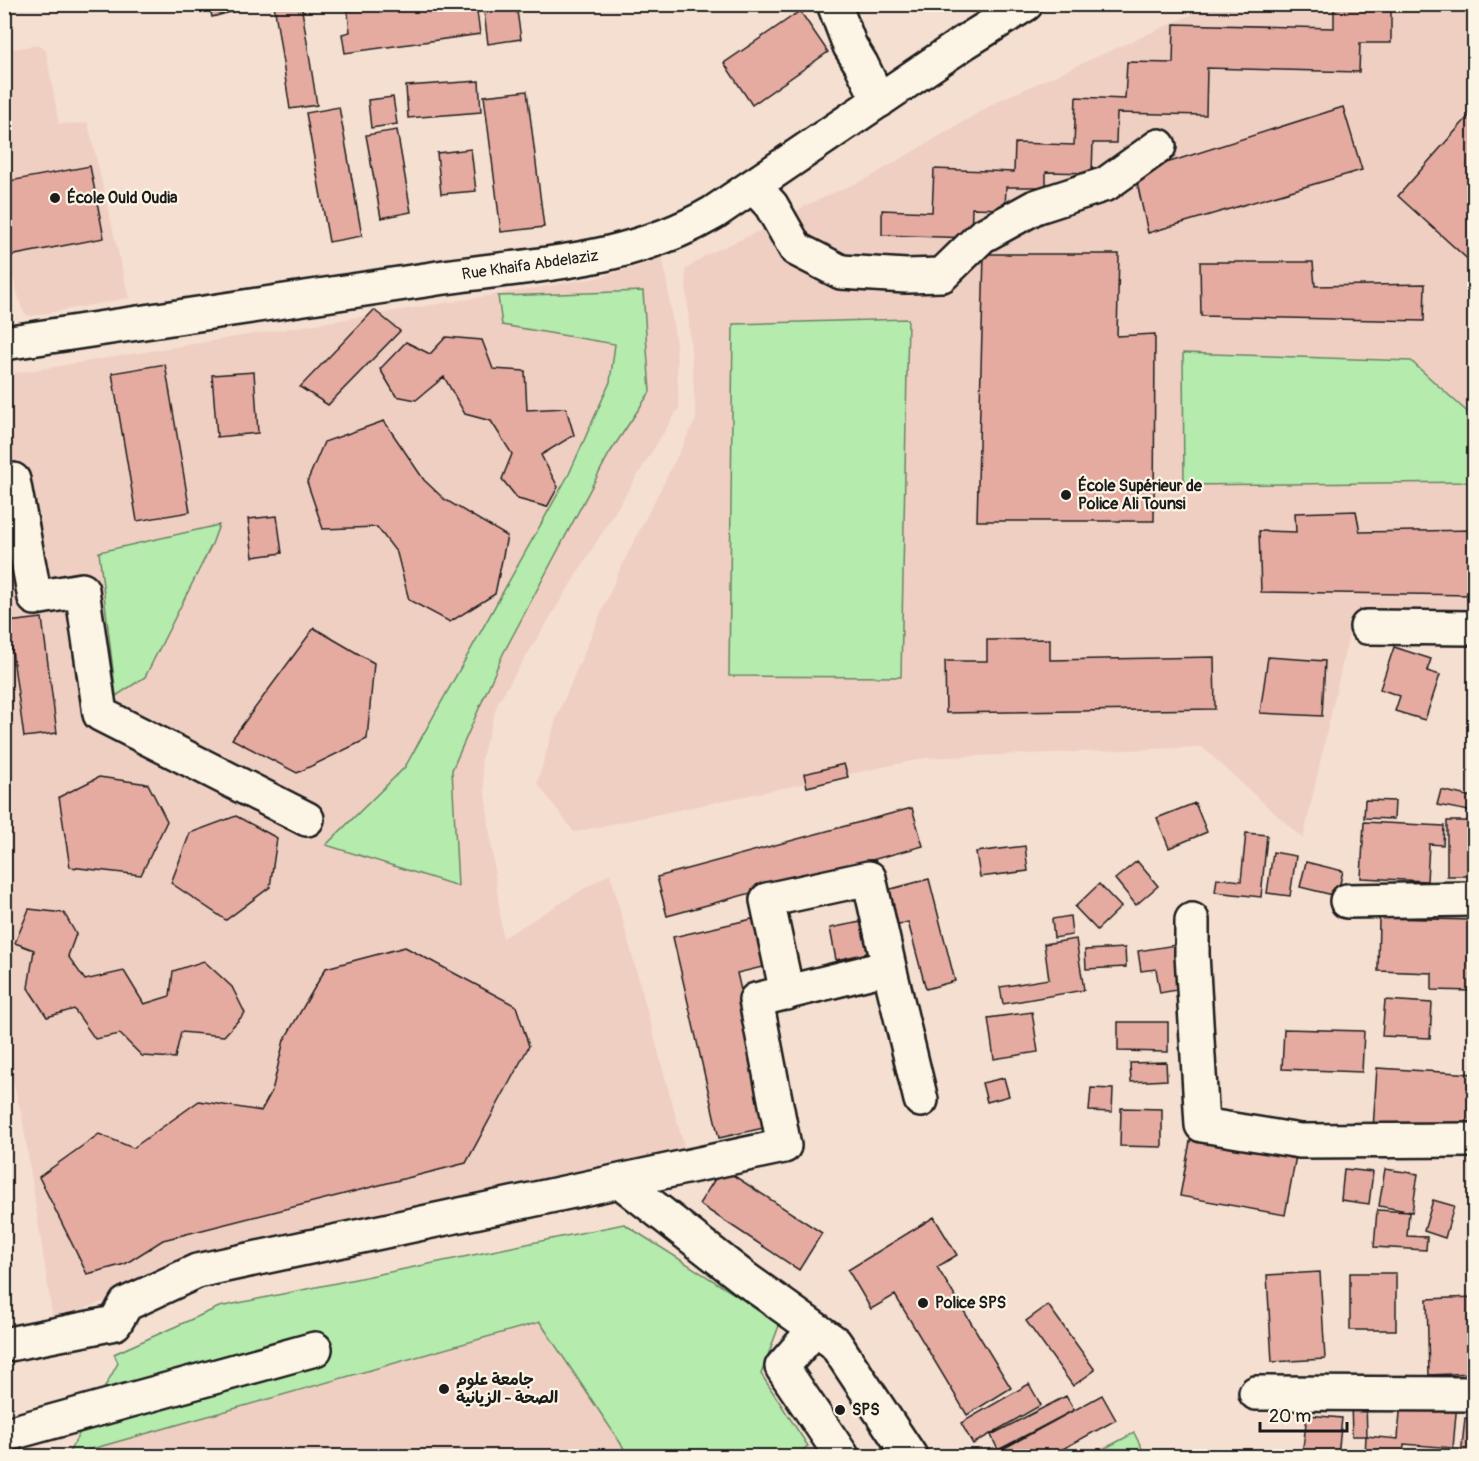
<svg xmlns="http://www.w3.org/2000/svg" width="1479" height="1461" viewBox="0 0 1479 1461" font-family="Pangolin,'Playpen Sans Arabic',sans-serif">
  <rect width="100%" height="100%" fill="#f5dfd1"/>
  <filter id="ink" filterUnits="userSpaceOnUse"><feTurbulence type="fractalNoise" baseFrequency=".0167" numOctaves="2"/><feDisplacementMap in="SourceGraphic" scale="12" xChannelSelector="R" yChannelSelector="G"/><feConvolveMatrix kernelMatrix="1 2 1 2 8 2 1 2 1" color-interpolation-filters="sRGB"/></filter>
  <g filter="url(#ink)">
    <path fill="#f0cfc3" d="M 1213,5 L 1474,5 L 1474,618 L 1352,620 L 1303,839 L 1202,747 L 926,758 L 574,832 L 537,783 L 557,716 L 619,571 L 696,419 L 685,270 L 706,255 L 777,223 L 809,204 L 870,177 L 1000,100 Z
      M 39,45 L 46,51 L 59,124 L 88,123 L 129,298 L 32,316 L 26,315 L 22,309 L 11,271 L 5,272 L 4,50 Z
      M 663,257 L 676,345 L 679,408 L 498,702 L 481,760 L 503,938 L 610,873 L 684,1147 L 183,1273 L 53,1320 L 22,1116 L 5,1051 L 4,375 L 596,278 L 639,266 Z
      M 540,1322 L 629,1456 L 67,1456 Z"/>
    <path fill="#b5ebad" stroke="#688464" stroke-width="1.5" d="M 643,291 L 650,392 L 609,454 L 503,654 L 452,770 L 458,886 L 326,845 L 405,767 L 569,474 L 610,382 L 615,344 L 502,325 L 498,296 Z
      M 908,319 L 901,677 L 729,676 L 733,324 Z
      M 1183,353 L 1411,361 L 1474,418 L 1474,482 L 1184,485 Z
      M 219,525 L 212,544 L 145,677 L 116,696 L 99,552 Z
      M 624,1224 L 780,1323 L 761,1374 L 808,1446 L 793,1456 L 629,1456 L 540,1322 L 67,1456 L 118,1363 L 114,1354 L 219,1307 Z
      M 1134,1433 L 1146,1456 L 1090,1456 Z"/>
    <path fill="#e5aba1" stroke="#1c1c1c" stroke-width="1.5" d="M 209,4 L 234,4 L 235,11 L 212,17 Z
      M 274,4 L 301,4 L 317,105 L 290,109 Z
      M 347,4 L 476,4 L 480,34 L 345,53 L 342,34 L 350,32 Z
      M 483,4 L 516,4 L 521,39 L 488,44 Z
      M 1385,4 L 1391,4 L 1391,43 L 1360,43 L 1359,72 L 1207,68 L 1206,115 L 1117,113 L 1116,143 L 1093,143 L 1092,173 L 1046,172 L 1046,187 L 1006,187 L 1005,209 L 972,208 L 971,238 L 882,235 L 882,210 L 932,212 L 934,169 L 1014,172 L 1015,143 L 1074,145 L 1076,97 L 1125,99 L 1127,62 L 1173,63 L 1174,24 L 1334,28 L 1334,5 L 1385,6 Z
      M 800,11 L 828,52 L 752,105 L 724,63 Z
      M 479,81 L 481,112 L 408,118 L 406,86 Z
      M 527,91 L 544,227 L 501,232 L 484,96 Z
      M 393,97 L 397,124 L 371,128 L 368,100 Z
      M 339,107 L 362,236 L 329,242 L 306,113 Z
      M 1343,107 L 1362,170 L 1148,233 L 1135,173 Z
      M 1474,110 L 1474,265 L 1398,196 Z
      M 397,130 L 411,212 L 381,218 L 366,135 Z
      M 471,149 L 476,191 L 441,194 L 437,153 Z
      M 90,166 L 104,238 L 4,257 L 4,182 Z
      M 984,254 L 1119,254 L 1117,336 L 1155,334 L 1154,521 L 977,521 Z
      M 1200,262 L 1313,262 L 1315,286 L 1425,284 L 1424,321 L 1201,316 Z
      M 374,310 L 400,331 L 328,405 L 300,387 Z
      M 446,337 L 482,340 L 493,369 L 525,371 L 527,410 L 566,408 L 574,435 L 541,455 L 558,487 L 547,507 L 518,499 L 502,479 L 512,454 L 491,421 L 465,414 L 444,377 L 416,400 L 396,396 L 380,369 L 406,342 L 430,354 Z
      M 165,364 L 190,512 L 137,521 L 112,373 Z
      M 254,372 L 258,433 L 217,437 L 212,375 Z
      M 384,421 L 424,480 L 444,499 L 507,536 L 495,594 L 450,622 L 409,600 L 397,553 L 377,527 L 323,529 L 307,482 L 324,442 Z
      M 1356,511 L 1360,532 L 1474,530 L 1474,595 L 1261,592 L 1259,531 L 1296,532 L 1295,513 Z
      M 277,516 L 282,553 L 253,557 L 248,519 Z
      M 42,618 L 57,733 L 24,737 L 8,622 Z
      M 314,628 L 374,663 L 367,739 L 297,773 L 232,739 Z
      M 1050,639 L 1050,660 L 1214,657 L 1215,709 L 946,713 L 945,661 L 987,661 L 987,640 Z
      M 1394,647 L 1431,659 L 1427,671 L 1440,675 L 1425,720 L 1395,711 L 1400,696 L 1380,689 Z
      M 1268,657 L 1325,661 L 1322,716 L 1260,713 Z
      M 844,764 L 848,777 L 807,787 L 804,774 Z
      M 99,777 L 148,784 L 167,821 L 141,875 L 70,867 L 59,797 Z
      M 1441,790 L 1472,797 L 1469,811 L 1437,805 Z
      M 1472,799 L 1474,799 L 1474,876 L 1447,876 L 1447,821 L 1472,821 Z
      M 1365,800 L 1395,801 L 1394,819 L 1364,818 Z
      M 1195,803 L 1207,832 L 1169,848 L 1157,818 Z
      M 912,808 L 923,846 L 667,916 L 657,877 Z
      M 236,816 L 277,838 L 270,887 L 226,920 L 171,883 L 190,833 Z
      M 1364,822 L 1444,826 L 1443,845 L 1429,844 L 1427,881 L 1361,878 Z
      M 1246,833 L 1267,835 L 1261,897 L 1215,892 L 1217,878 L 1241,881 Z
      M 1025,846 L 1028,871 L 980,877 L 976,852 Z
      M 1273,852 L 1296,856 L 1290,896 L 1267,893 Z
      M 1137,861 L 1158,886 L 1136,905 L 1115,879 Z
      M 1306,862 L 1343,871 L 1337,896 L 1300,887 Z
      M 929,879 L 955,981 L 926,989 L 908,922 L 896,926 L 887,890 Z
      M 1099,884 L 1121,907 L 1097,930 L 1075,907 Z
      M 29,909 L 64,913 L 76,934 L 68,956 L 85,980 L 124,971 L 144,1004 L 170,996 L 173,971 L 204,961 L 232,987 L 245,1013 L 224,1036 L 181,1032 L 175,1058 L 142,1056 L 120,1034 L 95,1039 L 74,1009 L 47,1017 L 28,988 L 34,950 L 15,943 Z
      M 1070,916 L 1072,935 L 1054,938 L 1052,919 Z
      M 761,917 L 771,965 L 737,973 L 772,1126 L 719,1138 L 673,937 Z
      M 1379,918 L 1474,920 L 1474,991 L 1432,990 L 1432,973 L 1378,971 Z
      M 866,921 L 872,952 L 836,960 L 830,928 Z
      M 1076,939 L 1084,990 L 1003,1004 L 1000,987 L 1049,979 L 1044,944 Z
      M 1175,945 L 1182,989 L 1160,993 L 1156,969 L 1141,971 L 1138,951 Z
      M 405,947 L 516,1006 L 529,1046 L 466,1163 L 163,1240 L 125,1264 L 87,1274 L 39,1177 L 99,1134 L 133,1148 L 199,1101 L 261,1111 L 272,1091 L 284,1040 L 326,968 Z
      M 1125,948 L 1126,967 L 1086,969 L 1085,950 Z
      M 1385,1000 L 1432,1003 L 1430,1038 L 1382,1036 Z
      M 1032,1012 L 1038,1052 L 994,1059 L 988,1018 Z
      M 1118,1022 L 1168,1022 L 1168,1052 L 1118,1051 Z
      M 1284,1029 L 1364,1031 L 1362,1072 L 1282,1069 Z
      M 1166,1062 L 1167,1080 L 1131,1082 L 1130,1063 Z
      M 1377,1068 L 1474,1074 L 1474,1131 L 1373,1129 Z
      M 1004,1078 L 1009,1096 L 987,1102 L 982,1083 Z
      M 1091,1088 L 1113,1089 L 1112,1112 L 1089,1111 Z
      M 1121,1108 L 1162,1109 L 1162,1147 L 1120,1146 Z
      M 1193,1125 L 1298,1145 L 1285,1215 L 1180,1196 Z
      M 722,1168 L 822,1233 L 799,1270 L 699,1204 Z
      M 1344,1169 L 1373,1172 L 1369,1204 L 1341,1200 Z
      M 1385,1169 L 1418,1174 L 1412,1212 L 1379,1206 Z
      M 1433,1200 L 1454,1206 L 1445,1238 L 1424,1231 Z
      M 1377,1210 L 1409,1212 L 1407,1236 L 1427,1237 L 1426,1250 L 1374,1247 Z
      M 934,1217 L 957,1255 L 937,1267 L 1011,1388 L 967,1415 L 895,1295 L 871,1309 L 848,1270 Z
      M 1320,1272 L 1325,1359 L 1272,1362 L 1267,1275 Z
      M 1350,1273 L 1396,1273 L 1396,1330 L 1350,1330 Z
      M 1474,1297 L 1474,1335 L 1472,1335 L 1474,1373 L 1429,1375 L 1427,1299 Z
      M 1048,1305 L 1095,1370 L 1073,1386 L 1026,1321 Z
      M 1029,1384 L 1041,1405 L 973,1444 L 961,1423 Z
      M 1102,1395 L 1116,1420 L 1050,1456 L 990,1456 Z
      M 1066,1396 L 1074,1410 L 998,1450 L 991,1435 Z
      M 1401,1398 L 1457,1402 L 1453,1448 L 1404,1444 L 1403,1456 L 1365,1456 L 1366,1436 L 1398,1439 Z
      M 1351,1402 L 1366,1402 L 1367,1436 L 1352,1436 Z
      M 1307,1415 L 1342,1418 L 1338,1456 L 1302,1456 Z
      M 1465,1418 L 1474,1419 L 1474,1456 L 1461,1456 Z"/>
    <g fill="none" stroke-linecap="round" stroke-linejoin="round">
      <g stroke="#1c1c1c" stroke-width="38">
        <path id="minor" d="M 834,4 L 850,46 L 861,64 L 879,101
          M 754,187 L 771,205 L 796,249 L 841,272 L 906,276 L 942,275 L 982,236 L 1035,207 L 1106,184 L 1159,146
          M 4,343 C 147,322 289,300 432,279 C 529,264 626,264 713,213 L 965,42 L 1026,4
          M 4,482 L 13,480 L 35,598 L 82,590 L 100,714 L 307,819
          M 1367,627 L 1474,628
          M 1347,901 L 1474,899
          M 1192,920 L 1192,954 L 1202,1125 L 1300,1141 L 1474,1140
          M 787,993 L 767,900 L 869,878 L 889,967
          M 620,1181 L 784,1146 L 756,1000 L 889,967 L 921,1100
          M 815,1329 L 782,1367 L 842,1456
          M 4,1345 L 115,1323 L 126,1304 L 197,1271 L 620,1181 L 744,1278 L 835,1343 L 910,1456
          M 1256,1393 L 1474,1394
          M 4,1435 L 315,1349"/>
      </g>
      <use href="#minor" stroke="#fcf5e5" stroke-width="33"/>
    </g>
  </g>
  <g fill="#1c1c1c" stroke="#fcf5e5" stroke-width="2">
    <circle cx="55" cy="198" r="6"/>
    <circle cx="1066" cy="495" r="6"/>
    <circle cx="923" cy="1303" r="6"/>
    <circle cx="444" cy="1389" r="6"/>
    <circle cx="840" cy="1410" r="6"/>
  </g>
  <g text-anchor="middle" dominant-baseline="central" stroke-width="4.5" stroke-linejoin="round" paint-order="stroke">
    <g font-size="16" font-weight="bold" fill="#1c1c1c" stroke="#fcf5e5" text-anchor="start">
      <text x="67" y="198">École Ould Oudia</text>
      <text x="1078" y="486">École Supérieur de<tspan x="1078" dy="18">Police Ali Tounsi</tspan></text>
      <text x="935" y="1303">Police SPS</text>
      <text x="456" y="1380">جامعة علوم<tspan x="456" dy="18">الصحة - الزيانية</tspan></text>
      <text x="852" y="1410">SPS</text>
    </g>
    <g font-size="16" fill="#1c1c1c" stroke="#fcf5e5">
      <text transform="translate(530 265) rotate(-8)">Rue Khaifa Abdelaziz</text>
    </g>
  </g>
  <rect width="1479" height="1461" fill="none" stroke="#fcf5e5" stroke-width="24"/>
  <rect x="12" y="12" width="1455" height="1437" fill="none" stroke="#1c1c1c" stroke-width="2" filter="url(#ink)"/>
  <path d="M1260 1422v9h87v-9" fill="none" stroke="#1c1c1c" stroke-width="3"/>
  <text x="1269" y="1422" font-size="18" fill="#1c1c1c" stroke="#fcf5e5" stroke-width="4.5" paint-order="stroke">20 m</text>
</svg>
